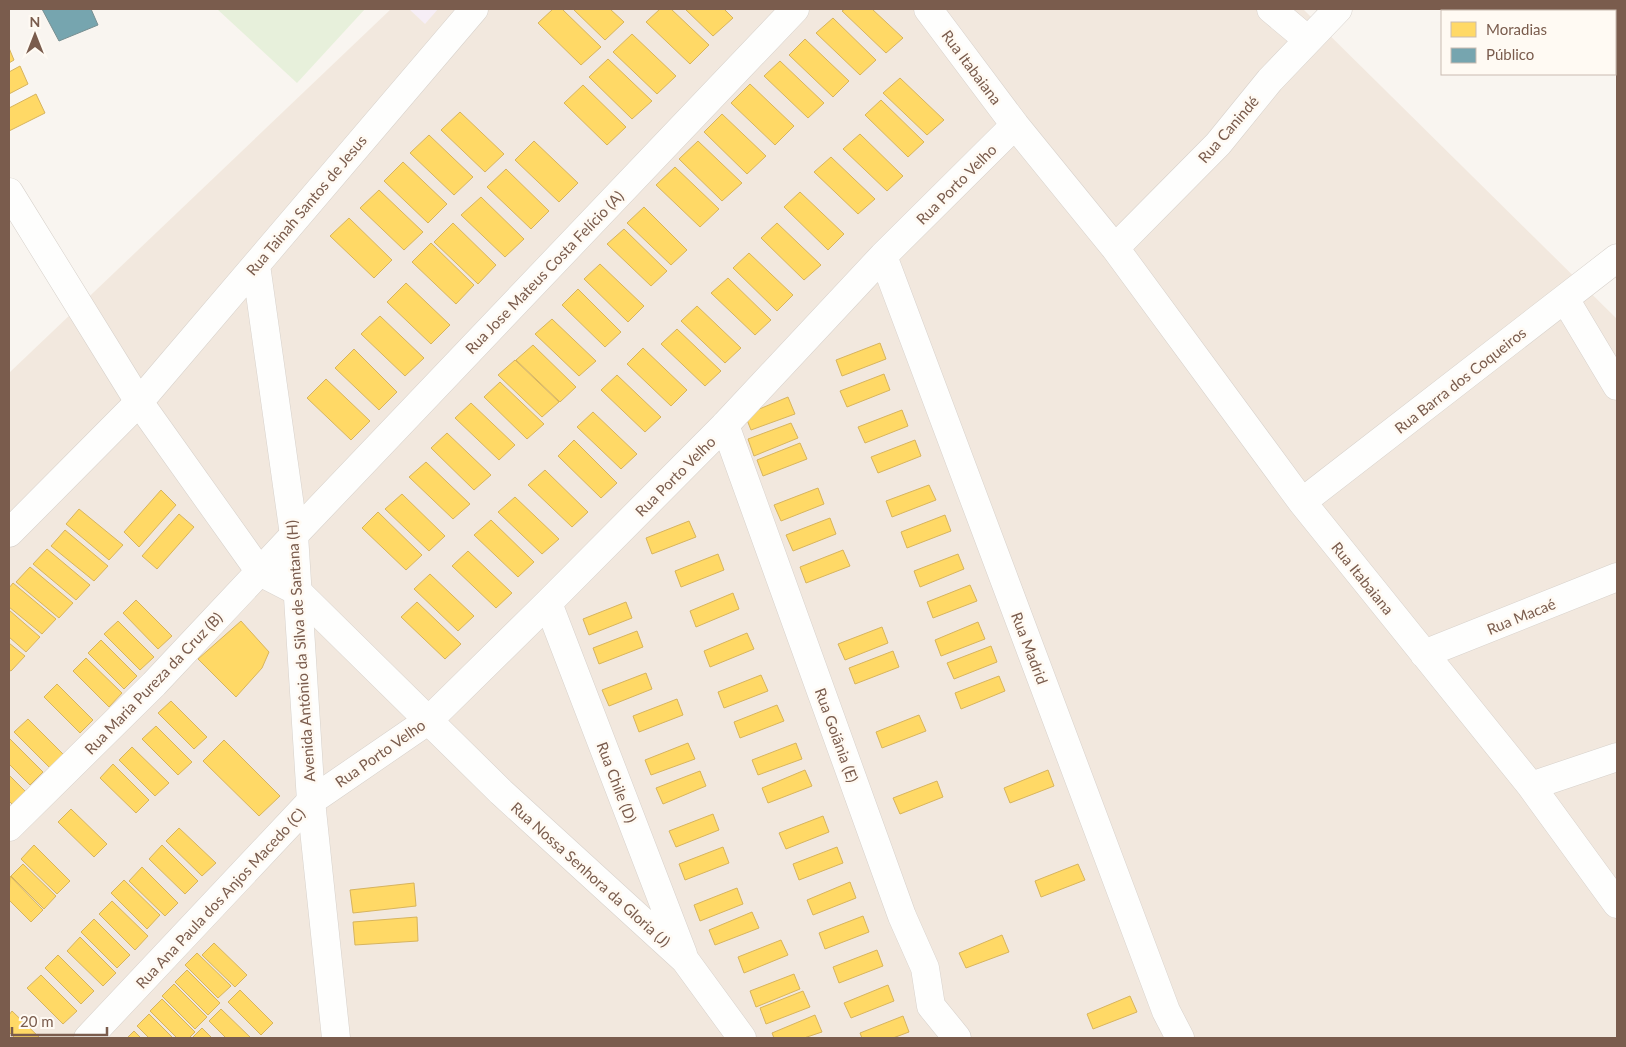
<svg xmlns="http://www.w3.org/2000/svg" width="1626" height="1047" viewBox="0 0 1626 1047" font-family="Lato,sans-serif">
  <rect width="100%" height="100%" fill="#f9f5f0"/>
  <path fill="#f2e8de" d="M 391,9 L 1303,9 L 1617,319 L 1617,1038 L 9,1038 L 9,373 Z"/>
  <path fill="#f6eef6" d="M 409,9 L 438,9 L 425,24 Z"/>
  <path fill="#e7f0db" d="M 217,9 L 365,9 L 297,83 Z"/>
  <path fill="#ffd966" stroke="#d7b45e" d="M 553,9 L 562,9 L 601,47 L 581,65 L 538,23 Z
    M 573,9 L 610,9 L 624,22 L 605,40 Z
    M 660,9 L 671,9 L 709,45 L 690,64 L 646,22 Z
    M 685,9 L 724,9 L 733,18 L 713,36 Z
    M 845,9 L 872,9 L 903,38 L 886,53 L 842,11 Z
    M 833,18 L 876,60 L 860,75 L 816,33 Z
    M 632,34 L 676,76 L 657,94 L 613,52 Z
    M 805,39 L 849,81 L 833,97 L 789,55 Z
    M 9,48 L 14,60 L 9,63 Z
    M 608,59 L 652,101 L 632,119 L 589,77 Z
    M 780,61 L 824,103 L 808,118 L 764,76 Z
    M 20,66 L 28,84 L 9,94 L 9,72 Z
    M 900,78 L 944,120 L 927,135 L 883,93 Z
    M 750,84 L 794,126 L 775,145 L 731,103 Z
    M 583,85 L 626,127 L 607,145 L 564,103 Z
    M 36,94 L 45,113 L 9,131 L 9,108 Z
    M 881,100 L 924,142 L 908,157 L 865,115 Z
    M 460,112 L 504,154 L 485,172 L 441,130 Z
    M 722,114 L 766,156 L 747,174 L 704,132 Z
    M 860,134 L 903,176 L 887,191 L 843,149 Z
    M 429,135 L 473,177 L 454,195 L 410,153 Z
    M 534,141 L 578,183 L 559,202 L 515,160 Z
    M 698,141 L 742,183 L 722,201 L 679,159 Z
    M 831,157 L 875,199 L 858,214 L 814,172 Z
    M 403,162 L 447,204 L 428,223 L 384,181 Z
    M 675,167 L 719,209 L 700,227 L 656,185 Z
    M 506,169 L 549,211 L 531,229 L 487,187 Z
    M 379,190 L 423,232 L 404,250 L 360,208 Z
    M 800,192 L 844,234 L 828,250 L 784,207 Z
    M 481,197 L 524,239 L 505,257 L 461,215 Z
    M 644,207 L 687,250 L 671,265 L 627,223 Z
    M 349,218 L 392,260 L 374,278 L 330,236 Z
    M 453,223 L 496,265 L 478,284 L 434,242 Z
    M 777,223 L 821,265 L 804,280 L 761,238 Z
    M 624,229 L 667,271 L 651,286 L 607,244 Z
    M 431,243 L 474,285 L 456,304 L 412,262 Z
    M 749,253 L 793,295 L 777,311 L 733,268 Z
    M 600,264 L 644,306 L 628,322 L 584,279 Z
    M 728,278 L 771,320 L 755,335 L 711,293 Z
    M 406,283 L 450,325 L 431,344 L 387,302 Z
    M 578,289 L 621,332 L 605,347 L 562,305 Z
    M 697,306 L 741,348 L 725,363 L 681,321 Z
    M 380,316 L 424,358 L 405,376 L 361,334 Z
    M 552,319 L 596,361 L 579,376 L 535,334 Z
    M 677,329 L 721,371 L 705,386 L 661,344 Z
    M 880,343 L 886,359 L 842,376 L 836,360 Z
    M 533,345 L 576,387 L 560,402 L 516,360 Z
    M 643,348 L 687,390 L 671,406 L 627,364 Z
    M 354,349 L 397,392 L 379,410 L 335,368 Z
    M 515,360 L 559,402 L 542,417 L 498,375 Z
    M 884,374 L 890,390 L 847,407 L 840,391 Z
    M 617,375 L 661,417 L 645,432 L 601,390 Z
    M 326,379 L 370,421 L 351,440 L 307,398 Z
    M 500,382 L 544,424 L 527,439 L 484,397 Z
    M 788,397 L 795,414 L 751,430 L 745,415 Z
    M 471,403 L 515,445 L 499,460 L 455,418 Z
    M 902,410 L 908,426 L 865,443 L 858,427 Z
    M 593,412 L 637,454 L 621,469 L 577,427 Z
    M 791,423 L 798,438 L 754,456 L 748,439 Z
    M 447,433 L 491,475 L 474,490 L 431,448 Z
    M 574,440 L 617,483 L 601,498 L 558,456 Z
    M 915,440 L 921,456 L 878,473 L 871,457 Z
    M 800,443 L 807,459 L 763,476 L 757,460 Z
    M 426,462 L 470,504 L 453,519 L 409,477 Z
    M 545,470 L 588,512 L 572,527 L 528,485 Z
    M 929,485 L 936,500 L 892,517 L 886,501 Z
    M 818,488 L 824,504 L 781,521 L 774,505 Z
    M 161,490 L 176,505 L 139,547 L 124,532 Z
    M 402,494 L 445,536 L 429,551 L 385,509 Z
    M 515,497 L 559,539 L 542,554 L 498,512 Z
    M 79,509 L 123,545 L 109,560 L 66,524 Z
    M 378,512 L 422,555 L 406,570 L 362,528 Z
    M 179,514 L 194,527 L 157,569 L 142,556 Z
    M 945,515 L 951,531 L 907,548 L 901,532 Z
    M 830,518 L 836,534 L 793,551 L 786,535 Z
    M 491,520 L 534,562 L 518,577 L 474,535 Z
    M 689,521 L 696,537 L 652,554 L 646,538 Z
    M 65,530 L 108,566 L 94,581 L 51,546 Z
    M 47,549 L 90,585 L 76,600 L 33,564 Z
    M 843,550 L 850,566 L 806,583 L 800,567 Z
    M 468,551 L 512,593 L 496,608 L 452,566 Z
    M 718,554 L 724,570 L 681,587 L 675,571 Z
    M 958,554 L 964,569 L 920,587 L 914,571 Z
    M 30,567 L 73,603 L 59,618 L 16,582 Z
    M 430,574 L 474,616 L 458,631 L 414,589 Z
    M 13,583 L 56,619 L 42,634 L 9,607 L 9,588 Z
    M 970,585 L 977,601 L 933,618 L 927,602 Z
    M 733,593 L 739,609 L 696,627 L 690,611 Z
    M 136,600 L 172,636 L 158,649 L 123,613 Z
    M 417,602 L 461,644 L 445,659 L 401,617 Z
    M 626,602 L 632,618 L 589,635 L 583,619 Z
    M 9,610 L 40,637 L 26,652 L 9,637 Z
    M 118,621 L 154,657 L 140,670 L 104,634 Z
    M 241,621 L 269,652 L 262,668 L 236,697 L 198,659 Z
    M 978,622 L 985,639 L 941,656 L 935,640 Z
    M 882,627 L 888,643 L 845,660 L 838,644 Z
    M 637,631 L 643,647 L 599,664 L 593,648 Z
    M 747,633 L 754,649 L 710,667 L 704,651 Z
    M 101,640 L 137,676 L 124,689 L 88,653 Z
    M 9,643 L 25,656 L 11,671 L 9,670 Z
    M 991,646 L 997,662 L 954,679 L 947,663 Z
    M 893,651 L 899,667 L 855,684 L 849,668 Z
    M 86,658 L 122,693 L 109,707 L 73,671 Z
    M 646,673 L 652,689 L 609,706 L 602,690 Z
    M 761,675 L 768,691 L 724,708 L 718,692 Z
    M 999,676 L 1005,691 L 961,709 L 955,693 Z
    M 57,684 L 93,720 L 80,733 L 44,697 Z
    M 677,699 L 683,715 L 639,732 L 633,716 Z
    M 171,701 L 207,737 L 194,749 L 158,713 Z
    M 777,705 L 784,721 L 740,738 L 734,722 Z
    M 919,715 L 926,731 L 882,748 L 876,732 Z
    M 28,719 L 64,755 L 50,768 L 14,732 Z
    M 156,726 L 192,762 L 178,775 L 142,739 Z
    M 9,738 L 43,772 L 30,785 L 9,764 Z
    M 224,740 L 280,796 L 259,816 L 203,761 Z
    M 688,743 L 695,759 L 651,775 L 645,760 Z
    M 796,743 L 802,759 L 758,775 L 752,760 Z
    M 132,747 L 169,783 L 155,796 L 119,760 Z
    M 113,764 L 149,800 L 136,813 L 100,778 Z
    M 805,770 L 812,786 L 768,803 L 762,788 Z
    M 1048,770 L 1054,786 L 1010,803 L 1004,788 Z
    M 700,771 L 706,786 L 663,804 L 656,788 Z
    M 9,775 L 27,793 L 14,806 L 9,801 Z
    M 937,781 L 943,797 L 900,814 L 893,798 Z
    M 71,809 L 107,844 L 94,857 L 58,822 Z
    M 713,814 L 719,830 L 676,847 L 669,831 Z
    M 823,816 L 829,832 L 786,849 L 779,833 Z
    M 179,828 L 216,863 L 202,876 L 166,841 Z
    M 34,845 L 70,881 L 57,894 L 21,859 Z
    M 162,845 L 198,881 L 185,894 L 149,859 Z
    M 723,847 L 729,863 L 685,880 L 679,864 Z
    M 837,847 L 843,863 L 799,880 L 793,864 Z
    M 23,864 L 56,896 L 44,909 L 11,876 Z
    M 1078,864 L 1085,880 L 1041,897 L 1035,881 Z
    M 142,867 L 178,903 L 165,916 L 129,881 Z
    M 10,876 L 43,910 L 31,922 L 9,900 Z
    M 124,880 L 160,915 L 147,929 L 111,893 Z
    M 850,882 L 856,898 L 813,915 L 807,900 Z
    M 414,883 L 416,906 L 353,913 L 350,890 Z
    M 737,888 L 743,904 L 700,921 L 694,905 Z
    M 112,901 L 148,936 L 135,950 L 99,914 Z
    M 752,912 L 759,928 L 715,945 L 709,930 Z
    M 863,916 L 869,932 L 825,949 L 819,933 Z
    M 417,917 L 418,941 L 355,945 L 353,922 Z
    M 94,919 L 130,955 L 117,968 L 81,932 Z
    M 1002,935 L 1009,952 L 966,968 L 959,953 Z
    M 80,937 L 116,973 L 103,986 L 67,951 Z
    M 781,940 L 788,955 L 744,973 L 738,957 Z
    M 214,943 L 247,975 L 235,987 L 202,955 Z
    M 877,950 L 883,966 L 839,983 L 833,967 Z
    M 197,953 L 231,986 L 218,998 L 185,965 Z
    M 58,955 L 94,991 L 81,1004 L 45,968 Z
    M 187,970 L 220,1003 L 208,1015 L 175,982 Z
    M 794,974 L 800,989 L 756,1007 L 750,991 Z
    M 41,975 L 77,1011 L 63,1024 L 27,988 Z
    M 174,984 L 207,1017 L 195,1029 L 162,996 Z
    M 888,985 L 894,1001 L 851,1018 L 844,1003 Z
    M 240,990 L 273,1023 L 261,1035 L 228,1002 Z
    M 803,991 L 810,1007 L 766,1024 L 760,1008 Z
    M 1130,996 L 1137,1012 L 1093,1029 L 1087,1014 Z
    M 162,999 L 195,1032 L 189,1038 L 177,1038 L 150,1011 Z
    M 221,1009 L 251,1038 L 226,1038 L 209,1021 Z
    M 12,1011 L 40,1038 L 15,1038 L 9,1032 L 9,1015 Z
    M 149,1014 L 173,1038 L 149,1038 L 137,1026 Z
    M 815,1015 L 822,1032 L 804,1038 L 774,1038 L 772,1033 Z
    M 903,1016 L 909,1032 L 893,1038 L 862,1038 L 860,1033 Z
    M 202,1028 L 212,1038 L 192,1038 Z
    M 134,1031 L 141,1038 L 127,1038 Z"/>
  <path fill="#76a5af" stroke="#778f92" d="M 42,9 L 91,9 L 98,25 L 59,41 Z"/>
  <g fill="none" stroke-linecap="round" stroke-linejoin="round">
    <g stroke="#d7d1cb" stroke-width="29">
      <path id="minor" d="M 928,9 L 1015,125 L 1115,248 L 1302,502 L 1531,786 L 1617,904
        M 1271,9 L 1308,40
        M 1115,248 L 1218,144 L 1270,80 L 1338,9
        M 883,256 L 1166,1011 L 1180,1038
        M 1565,299 L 1617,386
        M 725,425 L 902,916 L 925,968 L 931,1006 L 957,1038
        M 1302,502 L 1617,258
        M 9,533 L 139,402
        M 297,591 L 501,792 L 685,960 L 742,1038
        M 548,603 L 683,954
        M 1424,654 L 1617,577
        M 1531,786 L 1617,757
        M 9,827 L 154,684 L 294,535 L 795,9
        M 88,1038 L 311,801 L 429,720 L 548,603 L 725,425 L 883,256 L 1015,125"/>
    </g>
    <g stroke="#d7d1cb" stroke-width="29">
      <path id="tertiary" d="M 9,192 L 139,402 L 260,572 L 297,591
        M 256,265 L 294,535 L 311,801 L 336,1038
        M 139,402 L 474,9"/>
    </g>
    <use href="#minor" stroke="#fefefd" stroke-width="28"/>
    <use href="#tertiary" stroke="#fefefd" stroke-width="28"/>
  </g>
  <g text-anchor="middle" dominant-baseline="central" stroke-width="5" stroke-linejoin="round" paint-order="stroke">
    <g font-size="15" fill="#7a5c4d" stroke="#fffaf3">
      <text transform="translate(972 67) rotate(53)">Rua Itabaiana</text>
      <text transform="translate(1228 129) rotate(-49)">Rua Canindé</text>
      <text transform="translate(956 184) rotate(-45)">Rua Porto Velho</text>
      <text transform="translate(306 205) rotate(-50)">Rua Tainah Santos de Jesus</text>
      <text transform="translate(544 272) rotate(-46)">Rua Jose Mateus Costa Felício (A)</text>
      <text transform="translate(1460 380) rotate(-38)">Rua Barra dos Coqueiros</text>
      <text transform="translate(675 476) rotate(-45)">Rua Porto Velho</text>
      <text transform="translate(1363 578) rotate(51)">Rua Itabaiana</text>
      <text transform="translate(1521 616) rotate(-22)">Rua Macaé</text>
      <text transform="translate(1030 648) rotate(69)">Rua Madrid</text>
      <text transform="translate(300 651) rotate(-94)">Avenida Antônio da Silva de Santana (H)</text>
      <text transform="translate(153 683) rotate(-46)">Rua Maria Pureza da Cruz (B)</text>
      <text transform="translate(837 735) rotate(70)">Rua Goiânia (E)</text>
      <text transform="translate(380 753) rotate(-35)">Rua Porto Velho</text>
      <text transform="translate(617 782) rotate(69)">Rua Chile (D)</text>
      <text transform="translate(591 874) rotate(42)">Rua Nossa Senhora da Gloria (J)</text>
      <text transform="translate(220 898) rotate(-47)">Rua Ana Paula dos Anjos Macedo (C)</text>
    </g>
  </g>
  <rect width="1626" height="1047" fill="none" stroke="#7a5c4d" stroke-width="20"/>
  <rect x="1441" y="10" width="175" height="65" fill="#fffaf3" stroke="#cabbb1"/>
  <rect x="1451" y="22" width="25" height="15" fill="#ffd966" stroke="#cabbb1"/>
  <text x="1486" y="35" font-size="15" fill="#7a5c4d">Moradias</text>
  <rect x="1451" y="48" width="25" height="15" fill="#76a5af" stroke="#cabbb1"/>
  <text x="1486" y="60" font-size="15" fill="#7a5c4d">Público</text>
  <g transform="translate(35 35)" stroke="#fffaf3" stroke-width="4" paint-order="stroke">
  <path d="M0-4L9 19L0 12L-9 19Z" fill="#7a5c4d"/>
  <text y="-8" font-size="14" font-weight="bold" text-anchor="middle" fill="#7a5c4d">N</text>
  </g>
  <path d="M12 1027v8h95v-8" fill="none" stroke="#7a5c4d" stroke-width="2.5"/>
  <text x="20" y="1027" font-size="15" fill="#7a5c4d" stroke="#fffaf3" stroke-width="4" paint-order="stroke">20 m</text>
</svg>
